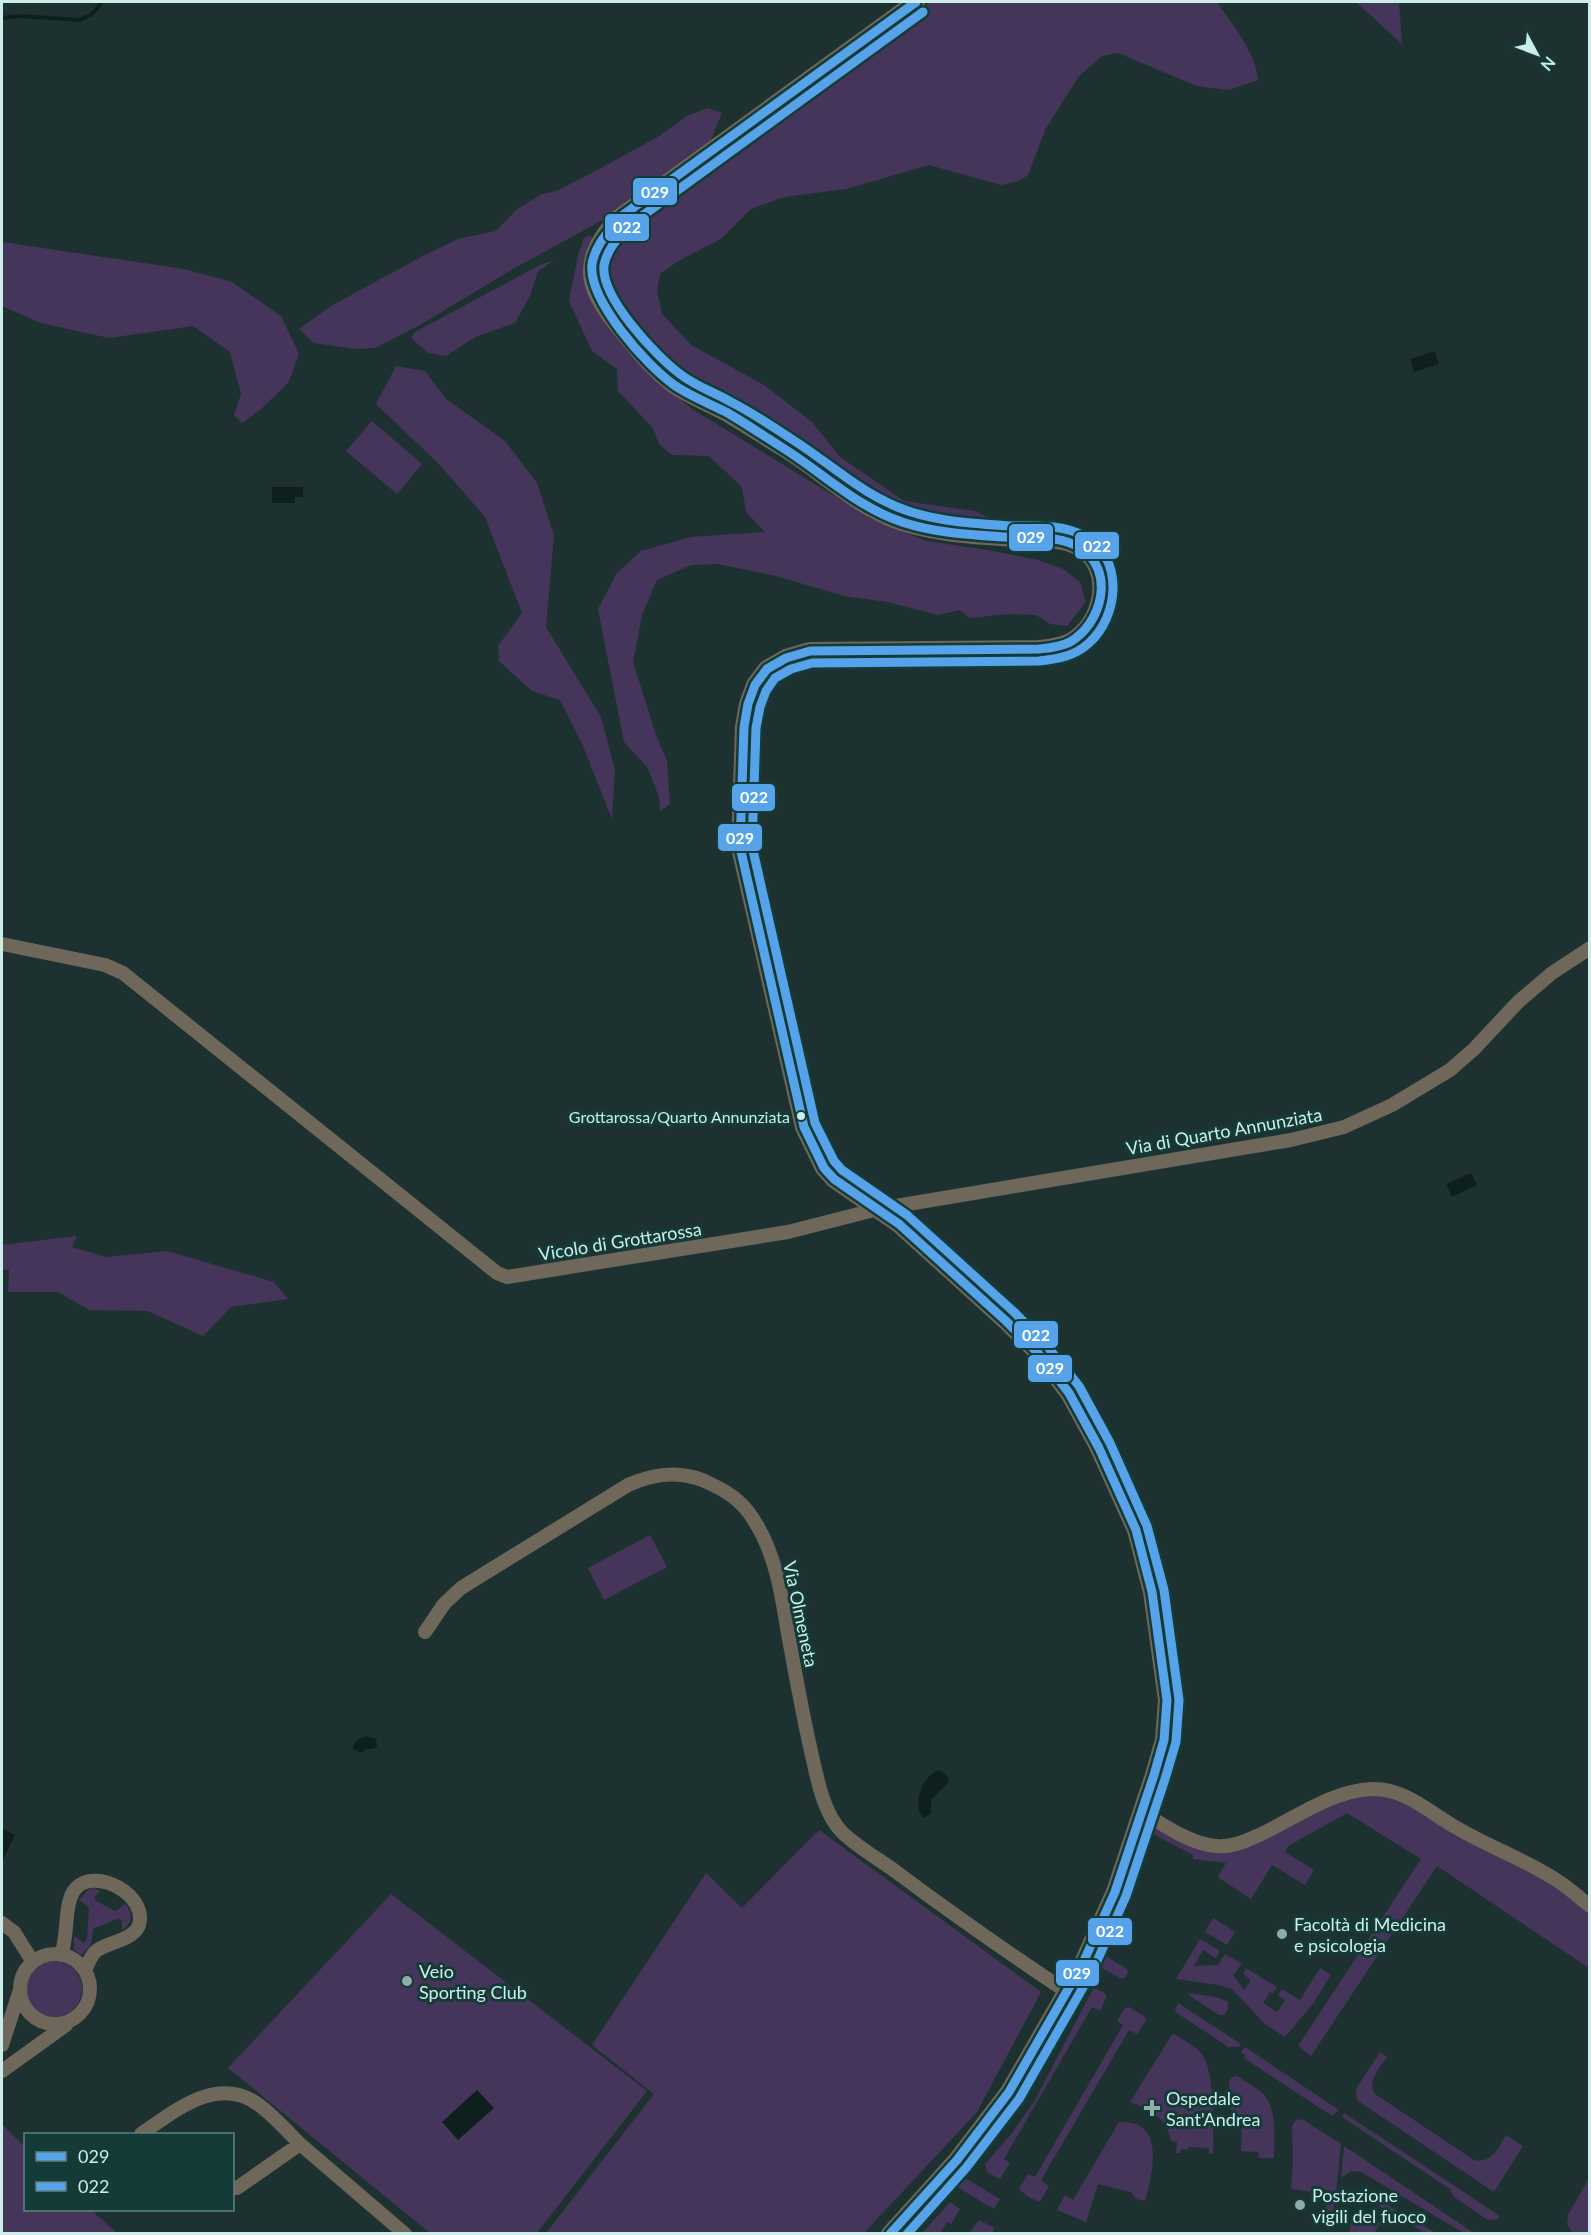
<svg xmlns="http://www.w3.org/2000/svg" width="1591" height="2235" viewBox="0 0 1591 2235" font-family="Lato,sans-serif">
  <rect width="100%" height="100%" fill="#1d3230"/>
  <path fill="#46355a" d="M 930,2 L 1217,2 C 1231,23 1257,54 1258,80 L 1229,90 L 1197,86 L 1118,53 L 1102,56 L 1079,76 L 1046,128 L 1028,175 L 1019,181 L 1001,185 L 929,165 L 846,189 L 784,197 L 751,209 L 721,239 L 680,260 L 660,274 L 657,291 L 662,314 L 691,345 L 764,385 L 812,422 L 840,457 L 904,501 L 974,511 L 995,520 L 1018,520 L 1028,526 L 1025,530 L 975,530 L 911,521 L 866,501 L 640,353 L 609,308 L 600,278 L 600,259 L 608,242 L 627,223 Z
    M 1356,2 L 1399,2 L 1402,44 Z
    M 707,108 L 722,113 L 711,140 L 687,163 L 610,216 L 513,269 L 418,326 L 375,348 L 356,349 L 314,343 L 299,329 L 331,306 L 423,256 L 458,239 L 496,231 L 516,210 L 540,195 L 559,190 L 601,168 L 661,135 L 687,116 Z
    M 590,235 L 595,241 L 609,328 L 632,357 L 692,409 L 874,520 L 926,541 L 988,550 L 1038,560 L 1063,569 L 1080,582 L 1086,602 L 1067,626 L 1050,624 L 1036,615 L 1009,614 L 970,618 L 960,610 L 938,615 L 888,602 L 844,596 L 776,576 L 717,564 L 691,565 L 657,580 L 642,615 L 633,662 L 656,735 L 667,761 L 670,804 L 660,811 L 659,797 L 648,768 L 624,742 L 598,609 L 617,573 L 641,551 L 691,537 L 765,532 L 746,512 L 742,487 L 709,456 L 672,455 L 659,444 L 653,428 L 618,391 L 617,369 L 592,351 L 569,301 L 578,255 L 584,238 Z
    M 2,242 L 184,269 L 232,282 L 281,316 L 299,354 L 289,382 L 261,409 L 242,423 L 234,415 L 241,394 L 230,352 L 193,326 L 109,338 L 41,323 L 2,306 Z
    M 553,261 L 538,271 L 530,296 L 515,323 L 475,337 L 446,356 L 428,353 L 411,338 L 415,332 L 542,264 Z
    M 396,366 L 425,371 L 446,399 L 505,441 L 537,483 L 554,535 L 546,627 L 601,717 L 615,770 L 612,819 L 583,746 L 560,700 L 532,691 L 499,661 L 498,646 L 522,613 L 485,517 L 440,465 L 376,404 Z
    M 372,421 L 422,464 L 397,494 L 346,451 Z
    M 77,1236 L 72,1247 L 106,1257 L 167,1251 L 274,1282 L 288,1299 L 231,1307 L 203,1336 L 148,1311 L 89,1310 L 58,1292 L 8,1292 L 9,1270 L 2,1270 L 2,1245 Z
    M 650,1535 L 667,1567 L 604,1600 L 588,1568 Z
    M 1362,1794 L 1398,1796 L 1538,1874 L 1562,1890 L 1589,1914 L 1589,1968 L 1437,1866 L 1311,2056 L 1298,2046 L 1421,1859 L 1347,1813 L 1288,1846 L 1285,1852 L 1314,1870 L 1305,1885 L 1272,1865 L 1251,1899 L 1218,1877 L 1226,1863 L 1193,1859 L 1193,1855 L 1149,1832 L 1153,1826 L 1213,1852 L 1328,1804 Z
    M 819,1830 L 1041,1992 L 977,2112 L 864,2233 L 546,2233 L 654,2094 L 592,2045 L 706,1873 L 742,1908 Z
    M 94,1888 L 100,1891 L 94,1897 L 96,1901 L 115,1911 L 126,1904 C 133,1913 132,1925 122,1930 L 122,1920 L 117,1919 L 93,1929 L 91,1944 L 82,1955 L 74,1950 L 74,1936 L 84,1943 L 87,1939 L 89,1907 L 79,1900 L 88,1890 Z
    M 391,1894 L 647,2091 L 537,2233 L 430,2233 L 228,2068 Z
    M 1213,1918 L 1235,1932 L 1227,1945 L 1205,1932 Z
    M 1200,1939 L 1220,1951 L 1216,1958 L 1203,1950 L 1194,1966 L 1218,1965 L 1225,1954 L 1242,1964 L 1233,1975 L 1244,1990 L 1251,1980 L 1243,1974 L 1246,1968 L 1277,1987 L 1273,1993 L 1270,1992 L 1263,2003 L 1277,2012 L 1285,2000 L 1278,1996 L 1282,1989 L 1300,2000 L 1320,1968 L 1331,1975 L 1312,2005 L 1285,2037 L 1265,2024 L 1232,1989 L 1219,1985 L 1176,1979 Z
    M 1101,1953 L 1128,1970 L 1126,1977 L 1122,1979 L 1094,1964 L 1098,1954 Z
    M26 1989a28 28 0 1 1 56 0a28 28 0 1 1-56 0Z
    M 1093,1989 L 1097,1989 L 1106,1994 L 1106,1998 L 1100,2011 L 1092,2007 L 1004,2159 L 1010,2163 L 1000,2179 L 987,2172 L 985,2164 L 1012,2133 L 1035,2100 Z
    M 1189,1993 L 1217,1997 L 1228,2002 L 1228,2009 L 1224,2015 L 1219,2015 L 1190,1996 Z
    M 1178,2003 L 1241,2044 L 1239,2047 L 1232,2046 L 1230,2048 L 1177,2013 L 1175,2010 Z
    M 1129,2007 L 1144,2016 L 1146,2020 L 1137,2034 L 1129,2030 L 1041,2180 L 1049,2186 L 1040,2202 L 1028,2197 L 1019,2189 L 1028,2174 L 1035,2177 L 1123,2025 L 1117,2021 L 1125,2008 Z
    M 1173,2033 C 1182,2040 1197,2046 1203,2056 C 1215,2074 1213,2131 1213,2154 L 1209,2153 L 1209,2148 L 1188,2147 L 1188,2150 L 1181,2149 L 1180,2153 L 1176,2153 L 1177,2142 L 1171,2141 C 1167,2118 1151,2110 1130,2102 Z
    M 1245,2047 L 1339,2110 L 1332,2116 L 1244,2058 L 1245,2055 L 1241,2052 Z
    M 1380,2052 L 1387,2057 C 1379,2069 1367,2080 1375,2094 L 1474,2160 C 1492,2164 1498,2148 1506,2135 L 1523,2146 L 1494,2192 L 1357,2100 L 1356,2089 Z
    M 1237,2076 C 1246,2082 1258,2088 1265,2096 C 1277,2111 1274,2140 1274,2158 L 1259,2158 L 1258,2152 L 1241,2151 L 1242,2122 L 1232,2121 L 1229,2081 L 1232,2077 Z
    M 1344,2113 L 1500,2216 L 1498,2219 L 1488,2220 L 1454,2197 L 1450,2189 L 1342,2117 Z
    M 1302,2119 L 1341,2144 L 1335,2202 L 1330,2226 L 1324,2224 L 1327,2202 L 1312,2199 L 1312,2192 L 1291,2189 L 1293,2160 L 1292,2126 L 1295,2121 Z
    M 1119,2122 C 1166,2119 1153,2172 1145,2201 L 1136,2199 L 1131,2192 L 1098,2184 L 1086,2222 L 1057,2210 L 1065,2195 L 1073,2200 Z
    M 2,2124 L 25,2147 L 26,2210 L 91,2210 L 117,2233 L 2,2233 Z
    M 1344,2146 L 1474,2233 L 1464,2233 L 1361,2172 L 1351,2171 L 1341,2178 Z
    M 960,2175 L 1000,2199 L 994,2209 L 952,2184 L 957,2176 Z
    M 1589,2178 L 1589,2233 L 1572,2233 L 1567,2223 L 1568,2215 Z
    M 1359,2190 L 1361,2190 L 1436,2233 L 1425,2233 L 1359,2194 Z
    M 950,2202 L 960,2209 L 951,2224 L 947,2222 L 940,2233 L 922,2233 Z
    M 1357,2213 L 1363,2213 L 1380,2223 L 1374,2233 L 1349,2233 L 1352,2217 Z
    M 979,2220 L 995,2228 L 992,2233 L 969,2233 Z"/>
  <path fill="#0e201e" d="M 1435,351 L 1439,364 L 1414,372 L 1410,359 Z
    M 272,487 L 303,487 L 303,497 L 295,497 L 295,503 L 272,503 Z
    M 1471,1173 L 1477,1185 L 1452,1197 L 1446,1184 Z
    M 366,1736 L 376,1739 L 377,1746 L 374,1749 L 367,1749 L 361,1753 L 353,1749 C 353,1741 359,1738 366,1736 Z
    M 938,1770 L 947,1775 L 949,1782 L 931,1800 L 931,1813 L 924,1818 L 919,1812 C 916,1795 923,1778 938,1770 Z
    M 2,1828 L 15,1835 L 2,1861 Z
    M 477,2090 L 494,2108 L 458,2140 L 442,2122 Z"/>
  <g fill="none" stroke-linecap="round" stroke-linejoin="round">
    <path stroke="#0e201e" stroke-width="4" d="M 2,18 L 19,16 L 80,20 L 92,14 L 102,2"/>
    <path stroke="#6f675a" stroke-width="14" d="M 2,944 L 105,965 L 123,973 L 497,1273 L 507,1277 L 788,1232 L 878,1209 L 1291,1140 L 1344,1127 L 1392,1105 L 1450,1070 L 1474,1049 L 1518,1002 L 1552,973 L 1590,948
      M 425,1632 L 444,1604 L 461,1588 L 628,1485 C 657,1472 687,1470 715,1486 C 732,1494 746,1506 755,1522 C 776,1555 782,1597 788,1634 C 796,1676 803,1718 813,1760 C 818,1782 824,1813 841,1831 C 855,1846 882,1861 899,1874 C 954,1915 1010,1954 1067,1992
      M 1142,1812 C 1164,1825 1190,1844 1216,1846 C 1231,1848 1246,1841 1259,1835 C 1296,1818 1330,1791 1372,1789 C 1405,1788 1430,1813 1457,1828 C 1491,1848 1529,1861 1561,1883 C 1571,1890 1580,1898 1590,1906
      M 2,1923 L 14,1932 L 33,1962
      M20 1989a35 35 0 1 1 70 0a35 35 0 1 1-70 0Z
      M 61,1955 C 69,1936 63,1902 76,1888 C 96,1867 148,1895 139,1925 C 134,1940 108,1942 96,1951 C 91,1955 88,1964 85,1971
      M 2,2045 L 19,1993
      M 2,2071 L 66,2025
      M 141,2134 C 175,2111 218,2074 259,2105 C 274,2116 287,2131 300,2144
      M 237,2188 L 300,2144 L 405,2234"/>
    <path stroke="#6f675a" stroke-width="18" d="M 890,2234 L 957,2160 L 1009,2092 L 1082,1965 L 1115,1892 L 1154,1775 L 1164,1740 L 1167,1700 L 1152,1592 L 1136,1530 L 1099,1448 L 1069,1393 L 1038,1353 L 1006,1321 L 899,1224 L 834,1179 L 824,1168 L 804,1127 L 740,847 L 744,727 L 748,704 L 755,685 L 767,669 L 786,658 L 810,651 L 1039,649 C 1049,648 1060,647 1070,642 C 1103,625 1115,570 1081,548 C 1059,535 1025,539 1001,537 C 968,535 933,532 902,522 C 858,507 825,474 787,450 C 768,438 749,426 729,414 C 711,404 690,396 673,384 C 655,370 640,353 626,335 C 590,292 575,264 619,218 L 916,2"/>
    <g stroke="#143b37" stroke-width="14">
      <path id="bus-1" d="M 890,2234 L 957,2160 L 1009,2092 L 1082,1965 L 1115,1892 L 1154,1775 L 1164,1740 L 1167,1700 L 1152,1592 L 1136,1530 L 1099,1448 L 1069,1393 L 1038,1353 L 1006,1321 L 899,1224 L 834,1179 L 824,1168 L 804,1127 L 740,847 L 744,727 L 748,704 L 755,685 L 767,669 L 786,658 L 810,651 L 1039,649 C 1049,648 1061,647 1070,642 C 1102,624 1116,570 1080,548 C 1059,534 1029,539 1005,537 C 971,535 935,533 902,522 C 857,507 823,473 783,448 C 764,436 745,423 726,412 C 708,403 690,396 674,385 C 646,365 588,300 592,264 C 595,246 608,232 619,218 L 916,2"/>
    </g>
    <g stroke="#143b37" stroke-width="14">
      <path id="bus-2" d="M 907,2234 L 966,2168 L 1019,2099 L 1093,1970 L 1126,1896 L 1165,1779 L 1176,1742 L 1179,1700 L 1164,1590 L 1147,1526 L 1110,1443 L 1079,1386 L 1047,1346 L 1014,1312 L 907,1215 L 842,1170 L 834,1161 L 815,1123 L 752,846 L 756,728 L 760,707 L 766,691 L 775,678 L 791,669 L 812,663 L 1039,661 C 1058,659 1075,656 1089,643 C 1119,616 1124,559 1086,537 C 1063,524 1036,526 1011,526 C 977,524 941,522 908,511 C 865,497 831,464 793,440 C 773,427 753,413 731,402 C 714,392 695,386 680,374 C 656,356 600,297 604,265 C 607,250 618,238 627,227 L 923,12"/>
    </g>
    <use href="#bus-1" stroke="#57a3e9" stroke-width="9"/>
    <use href="#bus-2" stroke="#57a3e9" stroke-width="9"/>
  </g>
  <circle fill="#cbeeea" stroke="#143b37" stroke-width="2" cx="801" cy="1116" r="5"/>
  <g fill="#8eaca9" stroke="#143b37" stroke-width="2">
    <circle cx="1282" cy="1934" r="6"/>
    <circle cx="407" cy="1981" r="6"/>
    <path d="M1149 2099h6v6h6v6h-6v6h-6v-6h-6v-6h6z"/>
    <circle cx="1300" cy="2205" r="6"/>
  </g>
  <g text-anchor="middle" dominant-baseline="central" stroke-width="6" stroke-linejoin="round" paint-order="stroke">
    <g font-size="16" fill="#cbeeea" stroke="#143b37" text-anchor="end">
      <text x="790" y="1116">Grottarossa/Quarto Annunziata</text>
    </g>
    <g font-size="18" fill="#cbeeea" stroke="#143b37">
      <text transform="translate(1224 1131) rotate(-10)">Via di Quarto Annunziata</text>
      <text transform="translate(620 1241) rotate(-9)">Vicolo di Grottarossa</text>
      <text transform="translate(801 1614) rotate(78)">Via Olmeneta</text>
    </g>
    <g font-size="18" fill="#cbeeea" stroke="#143b37" text-anchor="start">
      <text x="1294" y="1924">Facoltà di Medicina<tspan x="1294" dy="21">e psicologia</tspan></text>
      <text x="419" y="1971">Veio<tspan x="419" dy="21">Sporting Club</tspan></text>
      <text x="1166" y="2098">Ospedale<tspan x="1166" dy="21">Sant'Andrea</tspan></text>
      <text x="1312" y="2195">Postazione<tspan x="1312" dy="21">vigili del fuoco</tspan></text>
    </g>
  </g>
  <g stroke="#143b37" stroke-width="2">
    <rect x="632" y="177" width="46" height="29" rx="6" fill="#57a3e9"/>
    <rect x="604" y="213" width="46" height="29" rx="6" fill="#57a3e9"/>
    <rect x="1008" y="523" width="46" height="29" rx="6" fill="#57a3e9"/>
    <rect x="1074" y="531" width="46" height="29" rx="6" fill="#57a3e9"/>
    <rect x="731" y="783" width="45" height="29" rx="6" fill="#57a3e9"/>
    <rect x="717" y="823" width="46" height="29" rx="6" fill="#57a3e9"/>
    <rect x="1013" y="1320" width="46" height="29" rx="6" fill="#57a3e9"/>
    <rect x="1027" y="1354" width="46" height="29" rx="6" fill="#57a3e9"/>
    <rect x="1087" y="1917" width="46" height="29" rx="6" fill="#57a3e9"/>
    <rect x="1055" y="1959" width="45" height="28" rx="6" fill="#57a3e9"/>
  </g>
  <g font-size="16" text-anchor="middle" font-weight="bold" fill="#fff">
    <text x="655" y="198">029</text>
    <text x="627" y="233">022</text>
    <text x="1031" y="543">029</text>
    <text x="1097" y="552">022</text>
    <text x="754" y="803">022</text>
    <text x="740" y="844">029</text>
    <text x="1036" y="1341">022</text>
    <text x="1050" y="1374">029</text>
    <text x="1110" y="1937">022</text>
    <text x="1077" y="1979">029</text>
  </g>
  <rect width="1591" height="2235" fill="none" stroke="#cbeeea" stroke-width="6"/>
  <rect x="24" y="2133" width="210" height="78" fill="#143b37" stroke="#5d837f" stroke-width="1.5"/>
  <rect x="36" y="2152" width="30" height="9" fill="#57a3e9" stroke="#5d837f" stroke-width="1.5"/>
  <text x="78" y="2163" font-size="18" fill="#cbeeea">029</text>
  <rect x="36" y="2182" width="30" height="9" fill="#57a3e9" stroke="#5d837f" stroke-width="1.5"/>
  <text x="78" y="2193" font-size="18" fill="#cbeeea">022</text>
  <g transform="translate(1537 54) rotate(131)" stroke="#143b37" stroke-width="4.5" paint-order="stroke">
  <path d="M0-4.5L10 22L0 15L-10 22Z" fill="#cbeeea"/>
  <text y="-9" font-size="16" font-weight="bold" text-anchor="middle" fill="#cbeeea">N</text>
  </g>
</svg>
